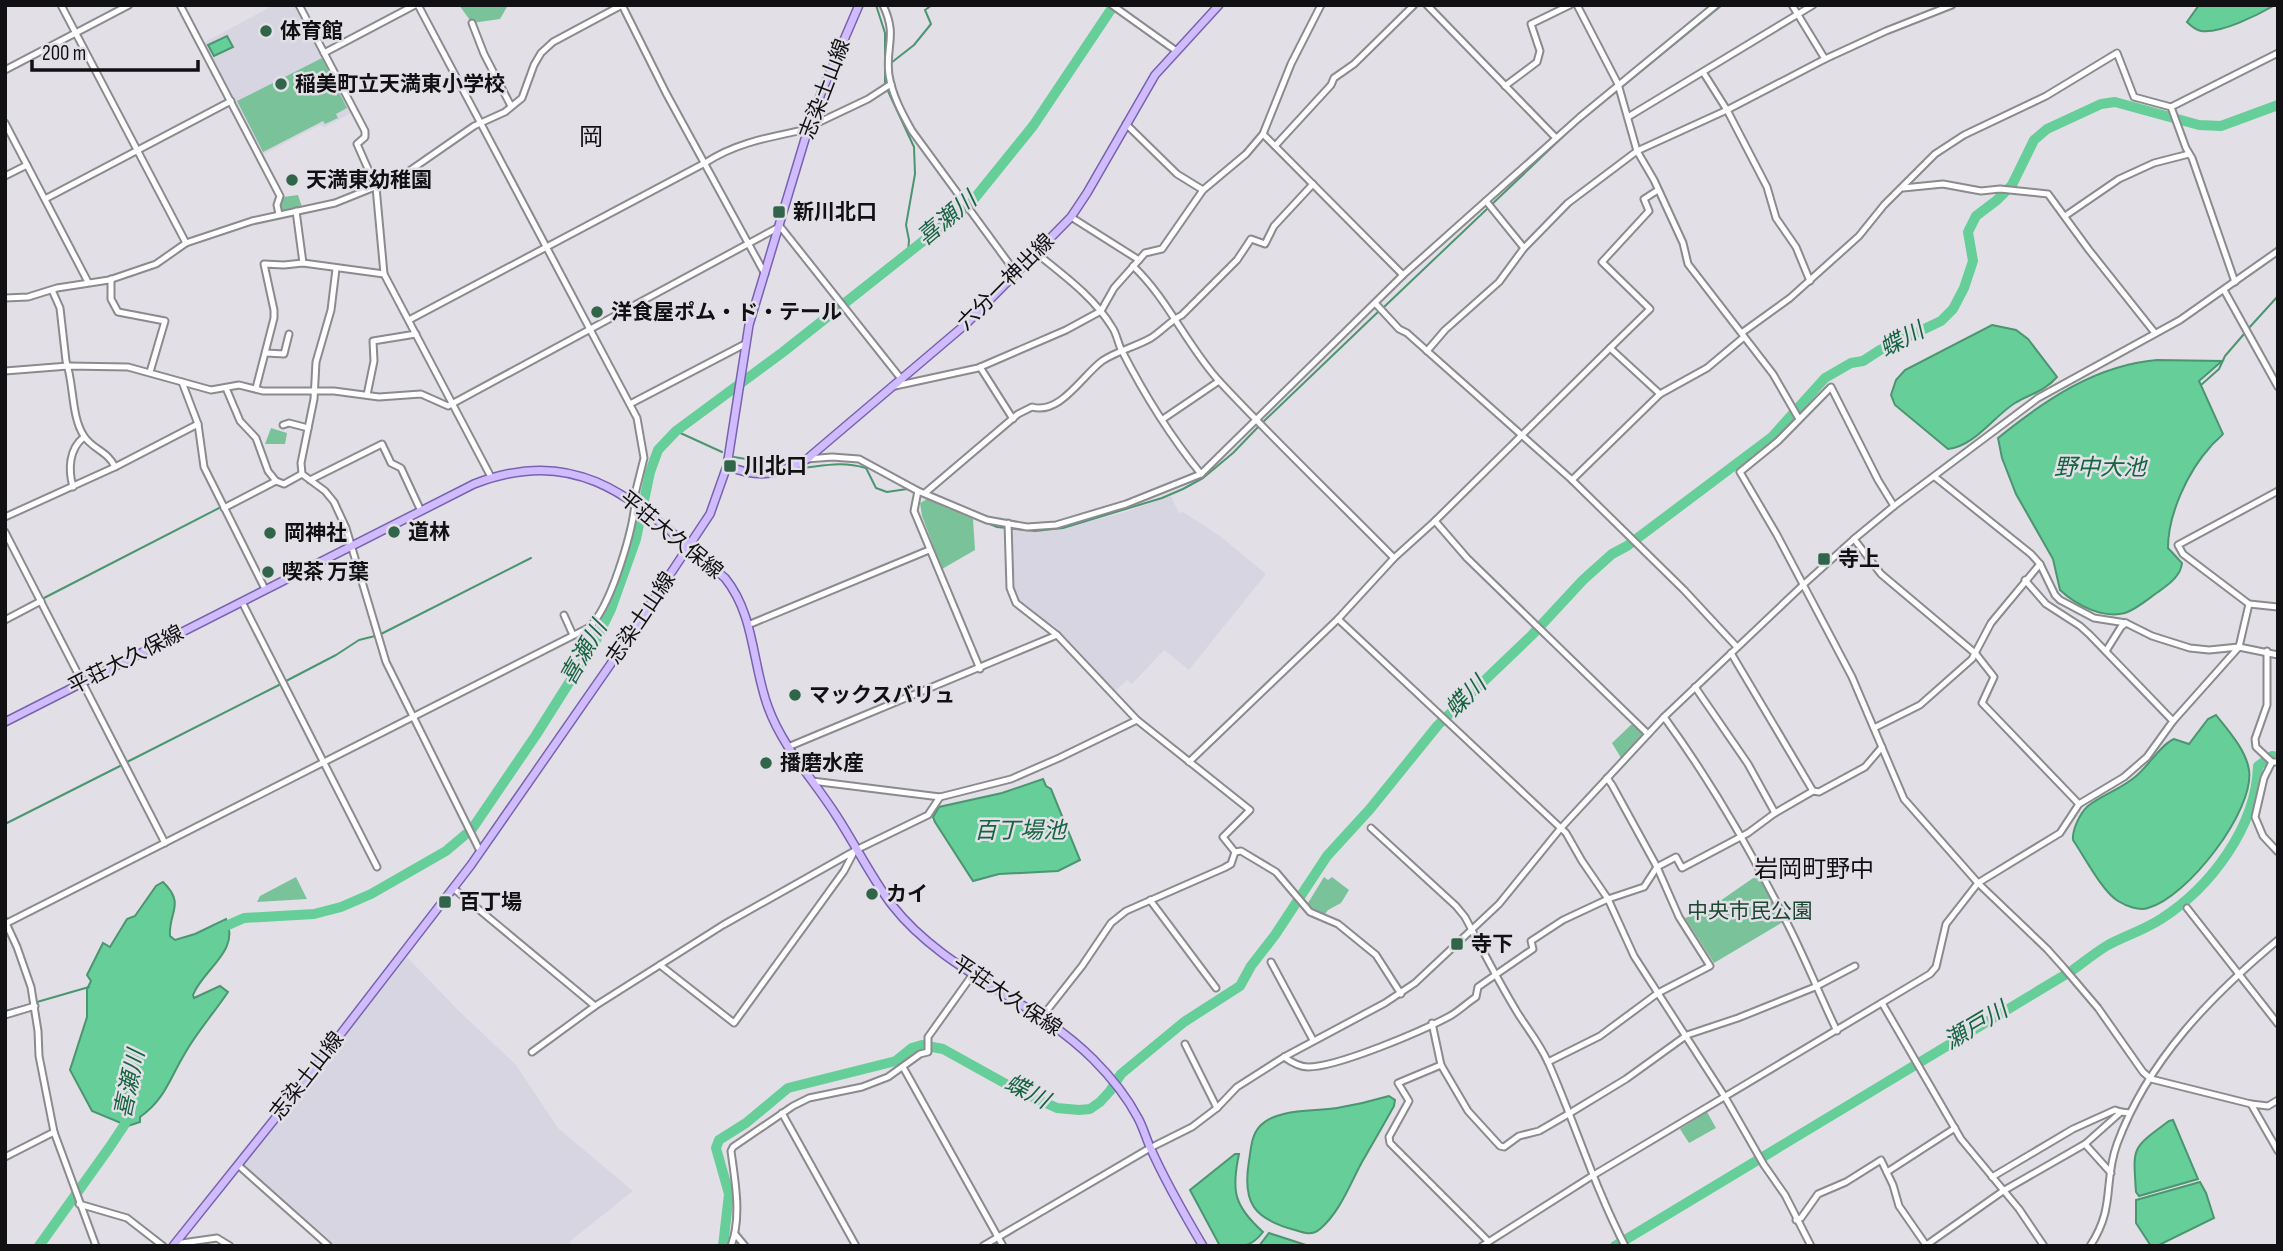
<svg xmlns="http://www.w3.org/2000/svg" width="2283" height="1251" viewBox="0 0 2283 1251" font-family="'Sofia Sans Condensed','Noto Sans JP',sans-serif">
	<style>
		.built { fill: #d8d5e2 }
		.green { fill: #79c29a }
		.water { fill: #66ce99; stroke: #4c9571; stroke-width: 2 }
		.lines { fill: none; stroke-linecap: round; stroke-linejoin: round }
		.stream { stroke: #4c9571; stroke-width: 2 }
		.river { stroke: #66ce99; stroke-width: 10 }
		.minor-casing { stroke: #8b8a8f; stroke-width: 9 }
		.major-casing { stroke: #7962ac; stroke-width: 10 }
		.minor { stroke: #fff; stroke-width: 5 }
		.major { stroke: #d0bbff; stroke-width: 7 }
		.poi-dot { fill: #30654a; stroke: #e2e0e6; stroke-width: 2.5 }
		.labels { text-anchor: middle; dominant-baseline: central; stroke-width: 5; stroke-linejoin: round; paint-order: stroke }
		.poi-label { font-size: 21px; font-weight: bold; fill: #111113; stroke: #e2e0e6; text-anchor: start }
		.street-label { font-size: 21px; fill: #111113; stroke: #e2e0e6 }
		.park-label { font-size: 21px; fill: #1b4631; stroke: #e2e0e6 }
		.water-label { font-size: 23px; font-style: italic; fill: #166442; stroke: #e2e0e6 }
		.quarter-label { font-size: 24px; fill: #111113; stroke: #e2e0e6 }
	</style>
	<rect width="100%" height="100%" fill="#e2e0e6"/>
	<g class="built">
		<path d="M274 5H296L353 112 325 127 320 125 262 155 203 43Z"/>
		<path d="M1171 496 1179 513 1183 512 1220 536 1266 574 1189 670 1164 650 1132 684 1127 680 1115 691 1057 628 1031 612 1013 595 1012 530 1035 532 1055 530 1122 513Z"/>
		<path d="M407 957 459 1011 516 1065 558 1128 633 1191 569 1242 573 1246H337L244 1165Z"/>
	</g>
	<g class="green">
		<path d="M459 5H508L500 19 472 23Z"/>
		<path d="M322 58 347 108 336 114 338 118 325 124 323 121 263 152 237 101Z"/>
		<path d="M298 195 302 207 282 213 279 207 283 197Z"/>
		<path d="M271 428 287 433 285 444H265Z"/>
		<path d="M927 499 973 519 975 550 942 569 922 516 920 503Z"/>
		<path d="M1633 723 1643 735 1621 758 1612 743Z"/>
		<path d="M1759 874 1775 900 1783 922 1714 963 1685 918 1704 912Z"/>
		<path d="M296 877 307 899 257 902 260 896Z"/>
		<path d="M1332 877 1349 890 1341 903 1328 910 1325 914 1309 907 1308 903 1324 877 1328 880Z"/>
		<path d="M1707 1112 1716 1128 1689 1143 1680 1129Z"/>
	</g>
	<g class="water">
		<path d="M2199 5H2275C2258 15 2220 34 2201 31 2195 30 2191 26 2187 22Z"/>
		<path d="M227 36 233 47 214 56 208 45Z"/>
		<path d="M1992 325 2016 330 2028 339 2057 377C2045 391 2030 394 2015 403 1994 416 1975 446 1948 449L1895 405 1891 395 1896 380 1905 370Z"/>
		<path d="M2157 360 2222 361 2199 381 2223 434C2219 439 2215 441 2211 446 2188 471 2168 514 2168 548L2182 563C2181 576 2168 585 2158 592 2148 599 2137 609 2125 613 2103 619 2076 605 2060 590L2053 559 2016 494 2002 458 1998 438C2045 400 2096 365 2157 360Z"/>
		<path d="M2216 715C2228 730 2246 750 2249 770 2255 810 2187 898 2148 908 2139 911 2126 906 2118 901 2102 891 2084 856 2073 840 2072 830 2080 813 2088 806 2102 795 2121 789 2135 777 2148 767 2160 745 2174 739L2189 744 2208 719Z"/>
		<path d="M1043 779 1046 786 1051 789 1080 860 1058 871 999 874 973 881 935 822 933 817 939 807 1002 793Z"/>
		<path d="M163 882C186 904 168 913 170 936L175 940 195 934 226 919C241 951 203 969 193 995L194 998 220 986 228 992C214 1013 196 1033 184 1055 169 1080 165 1099 140 1117V1122L128 1126 92 1111 70 1070 87 1017V989L91 981 87 975 103 943 110 947 127 919 135 916 156 886Z"/>
		<path d="M1389 1096 1395 1100 1394 1106C1384 1124 1373 1143 1362 1162 1350 1184 1340 1212 1320 1229 1312 1236 1304 1233 1295 1230 1254 1219 1242 1203 1249 1161 1251 1149 1251 1136 1260 1126 1277 1108 1314 1112 1337 1108 1355 1105 1372 1101 1389 1096Z"/>
		<path d="M2173 1120 2198 1179 2139 1196 2136 1192C2133 1146 2131 1149 2169 1121Z"/>
		<path d="M1235 1154H1239C1231 1191 1234 1206 1263 1232 1250 1249 1241 1246 1220 1246L1190 1190Z"/>
		<path d="M2200 1182 2206 1193 2214 1218 2157 1246H2151L2136 1223V1200Z"/>
		<path d="M1269 1233 1309 1246H1259Z"/>
	</g>
	<g class="lines">
		<g class="stream">
			<path d="M876 5 885 33V84"/>
			<path d="M891 63 914 45 931 24 925 10 932 5"/>
			<path d="M887 89 914 147 915 174 906 225 909 240 908 252"/>
			<path d="M1384 307 1573 127 1722 5"/>
			<path d="M2248 329 2278 296"/>
			<path d="M2201 385 2219 369 2225 356 2244 334"/>
			<path d="M1262 423 1379 311"/>
			<path d="M676 431 722 452"/>
			<path d="M734 457 787 466"/>
			<path d="M794 469C821 467 838 460 866 468L876 488 887 492 907 489 997 527 1035 531 1063 528 1162 498 1183 489 1203 478 1233 453 1258 427"/>
			<path d="M44 598 223 506"/>
			<path d="M286 681 336 655 359 640 379 635 531 558"/>
			<path d="M127 762 281 684"/>
			<path d="M5 824 122 765"/>
			<path d="M37 1002 89 987"/>
			<path d="M5 1011 32 1004"/>
		</g>
		<g class="river">
			<path d="M217 930 244 918 314 914 341 907 371 894 446 851 472 829 536 735 596 640 611 609 636 539 650 472 658 450 676 431 783 352 970 204 1033 126 1114 5"/>
			<path d="M39 1246 109 1148 125 1124 128 1112"/>
			<path d="M723 1246 729 1194 716 1148 719 1140 746 1123 788 1088 896 1061 912 1048 922 1045 943 1049 1015 1089 1057 1108 1079 1110 1090 1109 1100 1102 1110 1091 1121 1074 1184 1022 1240 986 1251 966 1275 935 1327 856 1370 809 1438 725 1532 635 1583 580 1612 554 1627 546 1772 437 1825 378 1851 363 1863 361 1880 350 1941 321 1953 309 1964 288 1973 261 1968 232 1976 216 1997 200 2012 185 2034 140 2047 129 2101 104 2115 102 2199 125 2221 126 2278 105"/>
			<path d="M1615 1246 2073 970C2084 962 2096 952 2108 945 2125 936 2144 930 2161 919 2211 887 2256 827 2258 766L2272 756 2278 757"/>
		</g>
		<defs>
			<g id="minor">
				<path d="M61 5 186 243"/>
				<path d="M180 5 280 196 277 205 279 214"/>
				<path d="M299 5 365 131V137L357 144 376 187 384 274 491 477"/>
				<path d="M418 5 637 418 644 458 633 502"/>
				<path d="M622 5 666 93 765 274"/>
				<path d="M883 5C898 36 885 47 889 75 892 95 903 115 912 131L1016 273"/>
				<path d="M1112 5 1175 50"/>
				<path d="M1427 5 1556 138"/>
				<path d="M1577 5 1618 84 1637 151 1654 180 1683 243 1688 264 1773 374 1799 419"/>
				<path d="M1792 5 1825 59"/>
				<path d="M472 23 484 54 511 106"/>
				<path d="M324 53 415 5"/>
				<path d="M5 70 129 5"/>
				<path d="M1703 72 1727 110 1767 187 1776 218 1796 247 1810 281"/>
				<path d="M1505 86 1537 62 1540 51 1531 24 1570 5"/>
				<path d="M2171 107 2186 148 2192 158 2235 282"/>
				<path d="M1628 117 1813 5"/>
				<path d="M5 123 88 282"/>
				<path d="M1126 124 1177 174 1203 190"/>
				<path d="M809 127 868 99 891 84"/>
				<path d="M1263 134 1403 275"/>
				<path d="M1275 146 1331 85 1334 78 1354 64 1414 5"/>
				<path d="M5 176 27 165"/>
				<path d="M1903 188 1943 184 1981 191 2000 189 2048 194 2089 250 2155 333"/>
				<path d="M45 199 231 101"/>
				<path d="M1486 201 1524 248"/>
				<path d="M296 211 303 263 384 274"/>
				<path d="M2065 216 2119 179 2154 163 2189 154"/>
				<path d="M1071 217 1139 260"/>
				<path d="M779 225 902 380"/>
				<path d="M1035 252C1063 275 1093 296 1112 327 1117 334 1118 344 1122 351 1144 394 1171 437 1201 474"/>
				<path d="M1133 266C1168 299 1187 346 1220 382 1276 442 1336 499 1394 558"/>
				<path d="M336 269 331 310 316 362 314 399 301 463 302 474 325 491 334 502 346 528 386 662 480 851"/>
				<path d="M111 279V299L118 312 165 321 150 372"/>
				<path d="M52 290 60 308 66 361C74 383 71 417 84 436 92 449 109 452 115 467"/>
				<path d="M2224 290 2278 387"/>
				<path d="M5 298 28 297 57 288 109 280 156 264 186 243 252 221 335 203 402 176 474 126 505 112 522 98 534 65 541 53 553 42 622 5"/>
				<path d="M1375 303 1399 329 1407 333 1572 480 1684 590 1737 647"/>
				<path d="M409 320 705 163C737 142 771 137 808 129"/>
				<path d="M1743 332 1790 298 1859 236 1884 205 1935 154 1964 135 2046 96 2117 53 2134 97 2171 107 2278 53"/>
				<path d="M1610 348 1650 309 1602 262 1649 211 1644 199 1658 190"/>
				<path d="M1427 351 1445 330 1499 282 1524 248 1568 203 1637 151 1727 110 1825 59 1886 31 1952 5"/>
				<path d="M266 353 284 354 289 334"/>
				<path d="M980 367 1013 419"/>
				<path d="M5 371 68 366 128 367 211 390 239 385 263 391H334L379 397 421 394 448 406 779 227"/>
				<path d="M182 382 198 424 204 467 265 589"/>
				<path d="M895 386 978 368 1066 330 1101 311 1114 288 1145 253 1162 249 1203 190 1246 154 1263 134 1291 64 1321 5"/>
				<path d="M226 388 240 421 256 438 268 471 276 481"/>
				<path d="M256 388 274 318V310L264 264 284 265 303 263"/>
				<path d="M367 395 374 361 373 341 416 334"/>
				<path d="M630 404 745 344"/>
				<path d="M1163 419 1219 381"/>
				<path d="M283 425 289 423 308 428"/>
				<path d="M807 459 832 457 859 459 918 491 987 520 1027 527 1056 525 1126 504 1201 474 1403 275 1580 117 1716 5"/>
				<path d="M1935 477 2031 554 2040 564 2055 595 2060 600 2094 618 2126 623 2152 636 2190 648 2209 650 2239 647 2278 655"/>
				<path d="M310 480 382 444 391 463 401 468 421 511"/>
				<path d="M1572 480 1660 394 1707 368 1744 337"/>
				<path d="M73 487C68 469 69 449 84 437"/>
				<path d="M918 491 914 511 980 669"/>
				<path d="M925 493 1018 414 1032 407C1060 415 1082 376 1102 361 1117 351 1135 347 1151 338 1162 331 1170 321 1182 315L1237 260 1251 239 1265 244 1274 226 1313 184"/>
				<path d="M1894 506 1878 480 1831 387 1778 441 1740 472 1777 535 1852 677 1904 799 1978 883 2047 949 2064 968 2098 1008 2143 1072 2151 1079 2251 1104 2268 1106 2278 1100"/>
				<path d="M224 508 276 481 284 484 302 474"/>
				<path d="M5 517 115 467 198 424"/>
				<path d="M1435 521 1467 558 1648 734"/>
				<path d="M1008 523 1010 588 1016 603 1057 635 1137 720 1250 810 1223 837 1235 852 1241 851 1276 872 1310 912 1338 924 1376 955 1401 994"/>
				<path d="M5 532 165 843"/>
				<path d="M1854 539 1881 574 1976 654 1994 677 1982 703 2079 804"/>
				<path d="M2025 580 2046 604 2080 626 2090 635 2173 721"/>
				<path d="M242 602 377 867"/>
				<path d="M2249 604 2183 554 2178 545 2278 491"/>
				<path d="M564 615 573 635"/>
				<path d="M1338 619 1566 833 1582 861 1608 899 1634 956 1725 1097 1764 1165 1785 1195 1811 1246"/>
				<path d="M5 620 41 601"/>
				<path d="M748 625 929 550"/>
				<path d="M2106 651 2121 627 2126 623"/>
				<path d="M2267 651V705L2255 739 2256 747 2272 762H2278"/>
				<path d="M1731 653 1813 791"/>
				<path d="M1695 687 1748 764 1775 813"/>
				<path d="M1664 717C1710 780 1750 849 1785 919 1804 955 1819 994 1837 1031"/>
				<path d="M1874 728 1920 705 1972 659 1991 623 2040 564"/>
				<path d="M788 747 1057 635"/>
				<path d="M1189 762 1338 619 1394 558 1435 521 1610 348 1660 394"/>
				<path d="M2272 762 2264 778 2255 817 2263 836 2278 852"/>
				<path d="M812 781 940 797 1011 779 1059 758 1137 720"/>
				<path d="M1371 828 1456 906 1465 917C1482 949 1498 981 1517 1012 1527 1028 1540 1044 1548 1062 1575 1123 1594 1186 1625 1246"/>
				<path d="M453 888 595 1006"/>
				<path d="M1150 900 1216 988"/>
				<path d="M2187 908 2278 1024"/>
				<path d="M5 921 17 947 31 987 38 1031 39 1056 54 1132 96 1246"/>
				<path d="M5 924 588 628C610 610 632 533 635 504"/>
				<path d="M1271 962 1313 1040"/>
				<path d="M660 965 734 1023 844 871 854 852"/>
				<path d="M1882 1003 1961 1139 2019 1209 2044 1246"/>
				<path d="M5 1015 35 1006"/>
				<path d="M1041 1018 1082 966 1111 923 1126 911 1224 868 1231 864 1235 852"/>
				<path d="M1432 1023 1441 1065 1468 1111 1500 1146 1504 1147 1519 1136 1539 1131 1570 1113 1626 1079 1687 1035 1738 1018 1815 987 1855 966"/>
				<path d="M1185 1044 1217 1108"/>
				<path d="M532 1052 595 1006 723 925 858 849 928 815 940 797"/>
				<path d="M1284 1057C1291 1062 1299 1067 1308 1067 1338 1067 1422 1031 1450 1016 1459 1011 1467 1003 1476 997L1478 987 1533 949 1531 941 1563 920 1608 899 1644 887 1657 867 1676 857 1682 868 1748 833 1775 813 1813 791 1819 792 1865 767 1882 747"/>
				<path d="M1548 1062 1600 1036 1658 993 1710 966 1679 917 1657 867 1612 785 1607 778"/>
				<path d="M1441 1065 1398 1083 1409 1101 1389 1137 1390 1143 1487 1240"/>
				<path d="M903 1067 1003 1246"/>
				<path d="M2251 1104 2278 1151"/>
				<path d="M782 1113 856 1246"/>
				<path d="M2085 1144 2111 1173"/>
				<path d="M5 1157 54 1132"/>
				<path d="M238 1165 329 1246"/>
				<path d="M1887 1172 1955 1128"/>
				<path d="M1992 1177 2073 1129 2115 1110 2121 1112"/>
				<path d="M79 1204 127 1218 163 1246"/>
				<path d="M1796 1220 1801 1218 1818 1194 1846 1182 1881 1160 1893 1185 1899 1206 1926 1245"/>
				<path d="M735 1234 745 1246"/>
				<path d="M175 1244 217 1238 230 1246"/>
				<path d="M731 1246C742 1217 735 1181 731 1151L733 1147 793 1106 809 1098 862 1087 888 1077 920 1054 928 1052V1037L973 974"/>
				<path d="M983 1246 1150 1148 1192 1127 1217 1108 1237 1087 1284 1057 1385 1003 1415 983 1499 904 1560 829 1664 717 1803 585 1854 539 1894 506 2038 398 2180 320 2278 251"/>
				<path d="M1482 1246 1592 1176 1930 974 1936 967 1946 924 1978 883 2060 833 2079 804 2124 777 2147 757 2173 721 2239 647 2249 604 2278 607"/>
				<path d="M1925 1246 2003 1191 2085 1144 2121 1112 2130 1113"/>
				<path d="M2090 1246C2116 1207 2103 1182 2117 1144 2148 1060 2211 996 2278 940"/>
			</g>
			<g id="major">
				<path d="M727 466C760 479 777 475 807 459L966 324 1071 217 1087 193 1155 75 1219 5"/>
				<path d="M5 722 474 484C588 440 644 511 725 578 755 615 752 664 768 707 783 748 813 779 836 815 855 844 871 877 892 905 945 973 1033 999 1093 1059 1110 1076 1127 1097 1138 1118 1143 1127 1146 1138 1150 1147 1165 1181 1184 1214 1203 1246"/>
				<path d="M173 1246 289 1101 471 865 610 665 710 514 727 466 749 325 808 129 822 91 859 5"/>
			</g>
		</defs>
		<use href="#minor" class="minor-casing"/>
		<use href="#major" class="major-casing"/>
		<use href="#minor" class="minor"/>
		<use href="#major" class="major"/>
	</g>
	<g class="poi-dot">
		<circle cx="266" cy="31" r="7"/>
		<circle cx="281" cy="84" r="7"/>
		<circle cx="292" cy="180" r="7"/>
		<rect x="772" y="205" width="14" height="14" rx="3.5"/>
		<circle cx="597" cy="312" r="7"/>
		<rect x="723" y="459" width="14" height="14" rx="3.5"/>
		<circle cx="394" cy="532" r="7"/>
		<circle cx="270" cy="533" r="7"/>
		<rect x="1817" y="552" width="14" height="14" rx="3.5"/>
		<circle cx="268" cy="572" r="7"/>
		<circle cx="795" cy="695" r="7"/>
		<circle cx="766" cy="763" r="7"/>
		<circle cx="872" cy="894" r="7"/>
		<rect x="438" y="895" width="14" height="14" rx="3.5"/>
		<rect x="1450" y="937" width="14" height="14" rx="3.5"/>
	</g>
	<g class="labels">
		<g class="poi-label">
			<text x="280" y="31">体育館</text>
			<text x="295" y="84">稲美町立天満東小学校</text>
			<text x="306" y="180">天満東幼稚園</text>
			<text x="793" y="212">新川北口</text>
			<text x="611" y="312">洋食屋ポム・ド・テール</text>
			<text x="744" y="466">川北口</text>
			<text x="408" y="532">道林</text>
			<text x="284" y="533">岡神社</text>
			<text x="1838" y="559">寺上</text>
			<text x="282" y="572">喫茶 万葉</text>
			<text x="809" y="695">マックスバリュ</text>
			<text x="780" y="763">播磨水産</text>
			<text x="886" y="894">カイ</text>
			<text x="459" y="902">百丁場</text>
			<text x="1471" y="944">寺下</text>
		</g>
		<g class="street-label">
			<text transform="translate(825 89) rotate(-69)">志染土山線</text>
			<text transform="translate(1006 282) rotate(-45)">六分一神出線</text>
			<text transform="translate(671 535) rotate(39)">平荘大久保線</text>
			<text transform="translate(641 618) rotate(-56)">志染土山線</text>
			<text transform="translate(126 660) rotate(-27)">平荘大久保線</text>
			<text transform="translate(1007 996) rotate(34)">平荘大久保線</text>
			<text transform="translate(307 1076) rotate(-52)">志染土山線</text>
		</g>
		<g class="park-label">
			<text x="1750" y="911">中央市民公園</text>
		</g>
		<g class="water-label">
			<text transform="translate(947 219) rotate(-40)">喜瀬川</text>
			<text transform="translate(1902 340) rotate(-28)">蝶川</text>
			<text x="2100" y="468">野中大池</text>
			<text transform="translate(584 653) rotate(-60)">喜瀬川</text>
			<text transform="translate(1466 697) rotate(-45)">蝶川</text>
			<text x="1020" y="831">百丁場池</text>
			<text transform="translate(1976 1026) rotate(-31)">瀬戸川</text>
			<text transform="translate(130 1084) rotate(-78)">喜瀬川</text>
			<text transform="translate(1027 1092) rotate(27)">蝶川</text>
		</g>
		<g class="quarter-label">
			<text x="591" y="137">岡</text>
			<text x="1814" y="869">岩岡町野中</text>
		</g>
	</g>
	<rect width="2283" height="1251" fill="none" stroke="#111113" stroke-width="14"/>
	<path d="M32 60v10h166v-10" fill="none" stroke="#111113" stroke-width="3.5"/>
	<text x="42" y="60" font-size="21" fill="#111113" stroke="#e2e0e6" stroke-width="5" paint-order="stroke">200 m</text>
</svg>
